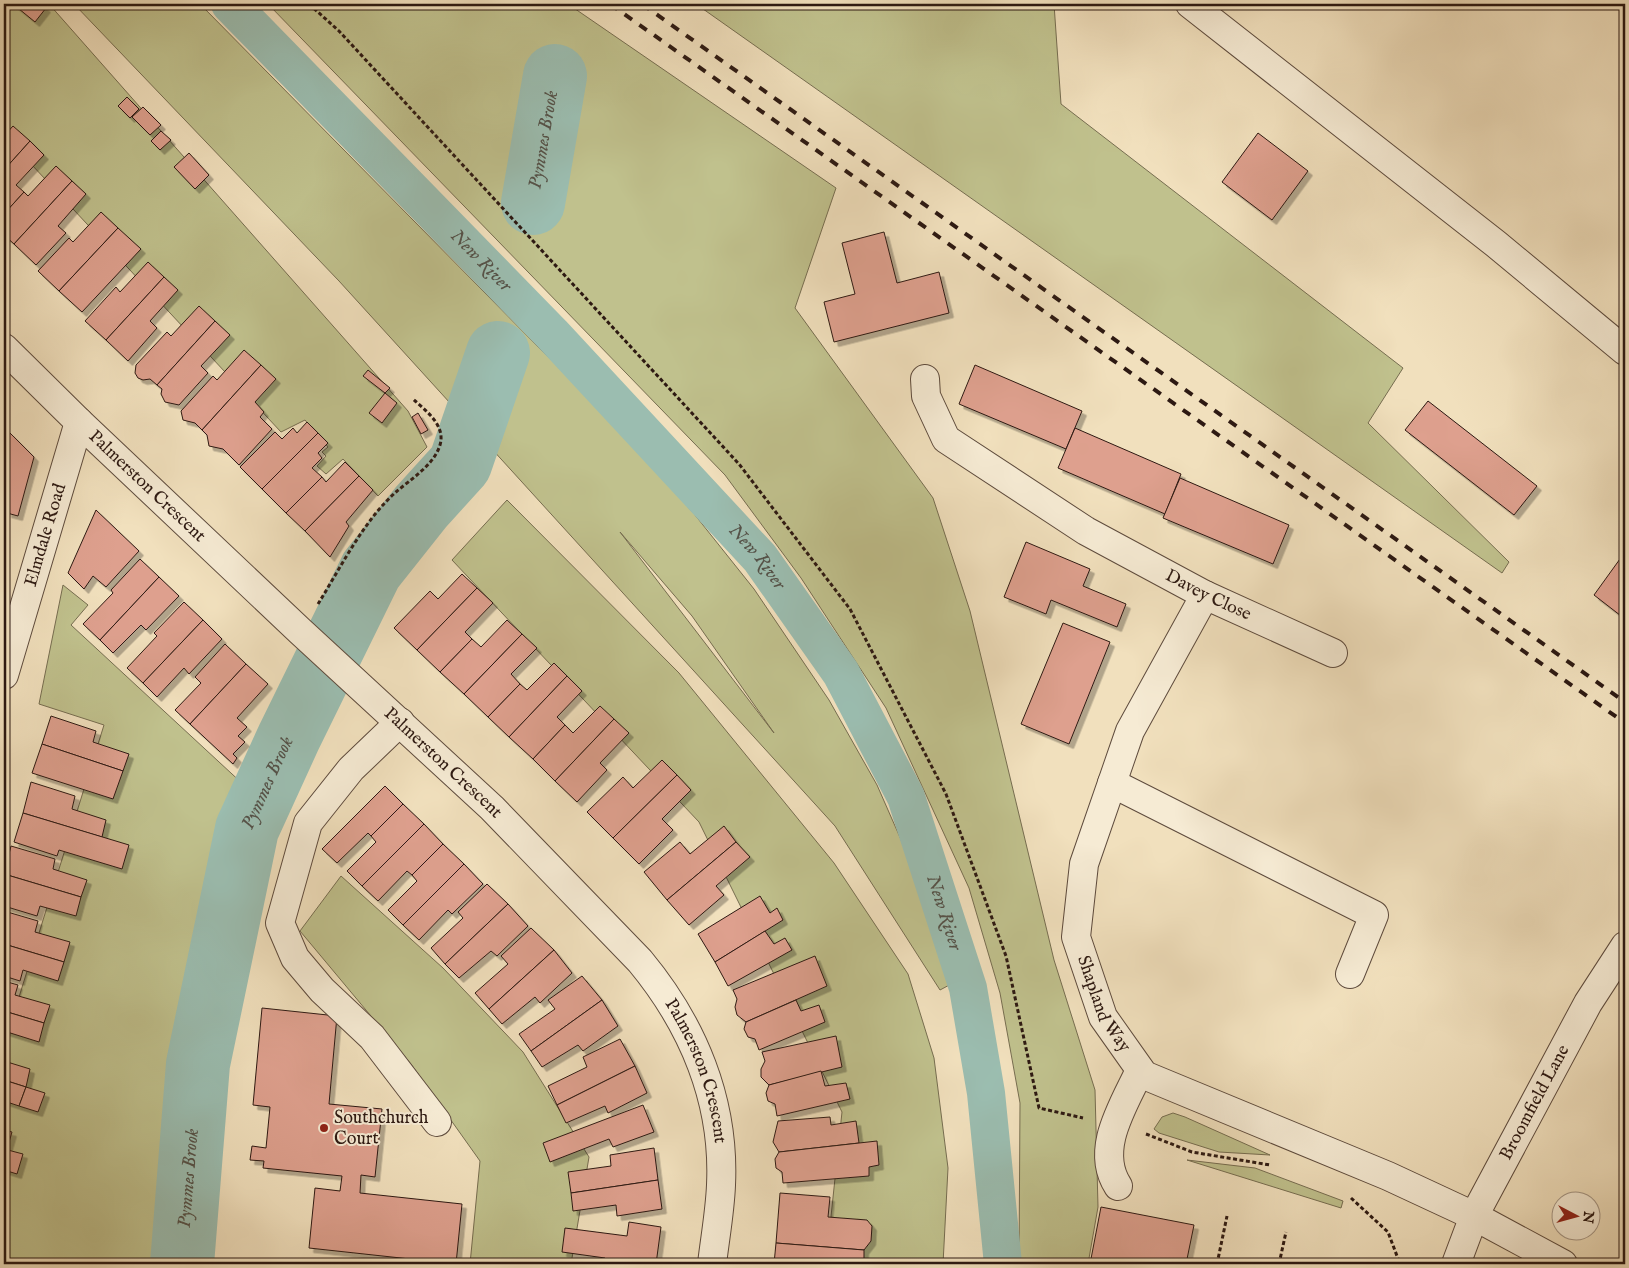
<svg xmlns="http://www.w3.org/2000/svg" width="1629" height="1268" viewBox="0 0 1629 1268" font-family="'IM FELL English',serif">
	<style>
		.green { fill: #c0c18d; stroke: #766d50; fill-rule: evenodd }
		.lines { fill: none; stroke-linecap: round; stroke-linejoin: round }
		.canal { stroke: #9bbdb0; stroke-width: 38 }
		.river { stroke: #9bbdb0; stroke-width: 64 }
		.building { fill: #dea08e; stroke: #2d1912; filter: url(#shadow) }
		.minor-casing { stroke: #5e4b3d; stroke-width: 30 }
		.path { stroke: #2d1912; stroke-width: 3; stroke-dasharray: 4 2.5; stroke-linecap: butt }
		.minor { stroke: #f6ebd4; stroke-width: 28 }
		.rail { stroke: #2d1912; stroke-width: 4; stroke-dasharray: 9 9; stroke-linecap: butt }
		.poi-dot { fill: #8f2418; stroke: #f6ebd4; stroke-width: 2 }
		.labels { text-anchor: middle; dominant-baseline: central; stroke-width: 4; stroke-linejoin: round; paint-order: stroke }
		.street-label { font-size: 18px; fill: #2d1912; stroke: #f6ebd4 }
		.poi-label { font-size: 18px; fill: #2d1912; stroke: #f6ebd4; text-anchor: start }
		.water-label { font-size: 19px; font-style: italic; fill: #545249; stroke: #f6ebd4 }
	</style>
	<defs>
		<filter id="shadow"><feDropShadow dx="4.5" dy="4.5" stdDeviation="0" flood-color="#0004"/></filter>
	</defs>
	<rect width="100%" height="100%" fill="#f1e0bd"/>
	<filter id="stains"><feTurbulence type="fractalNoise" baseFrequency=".004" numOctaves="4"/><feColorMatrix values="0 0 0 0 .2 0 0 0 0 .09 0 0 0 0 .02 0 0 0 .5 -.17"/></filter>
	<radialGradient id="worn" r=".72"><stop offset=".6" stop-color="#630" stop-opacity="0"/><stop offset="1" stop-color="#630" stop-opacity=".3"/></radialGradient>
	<g class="green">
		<path d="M4 4H49L408 411 427 447 378 496 343 459 326 474 317 466 326 456 322 452 328 447 305 420 281 432 4 135Z"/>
		<path d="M74 4H200L627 437 695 515 754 589 829 700 877 785 935 917 953 983 940 990 835 826 339 281ZM620 532 692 616 774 733Z"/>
		<path d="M268 4H568L836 188 795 308 933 498 970 611 1054 960 1095 1090 1098 1207 1088 1264H1019L1020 1103 1000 993 969 888 886 708 801 578 725 475Z"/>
		<path d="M696 4H1054L1061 104 1403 368 1368 423 1509 562 1502 573Z"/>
		<path d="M507 500 679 673 834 863 908 974 934 1058 948 1168 943 1264H826L842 1112 699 822 452 560Z"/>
		<path d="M63 585 88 605 71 625 245 786 231 820 184 1059 168 1264H4V1045L104 725 39 704Z"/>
		<path d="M341 876 443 968 523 1052 589 1157 571 1264H470L480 1161 411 1064 300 931Z"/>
		<path d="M1173 1113 1185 1117 1270 1155 1219 1152 1159 1133 1154 1129 1162 1117Z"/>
		<path d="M1187 1160 1255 1168 1343 1201 1341 1208Z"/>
	</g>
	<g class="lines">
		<path class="canal" id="s1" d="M230 4 552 334 760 558 841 673 906 797 968 988 986 1093 1003 1264"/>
		<g class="river">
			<path id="s2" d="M533 203 555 76"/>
			<path id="s3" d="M182 1264 198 1064 247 829 289 737 371 570 421 507 460 464 498 353"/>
		</g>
	</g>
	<g class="building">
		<path d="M13 4H41L46 8 35 22Z"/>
		<path d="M127 97 139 109 130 118 118 106Z"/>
		<path d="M143 107 161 125 150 135 132 117Z"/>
		<path d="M13 126 30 141 4 170V136Z"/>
		<path d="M161 131 171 140 160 150 151 141Z"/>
		<path d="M1258 133 1308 171 1272 220 1222 182Z"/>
		<path d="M30 141 44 155 16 185 24 192 4 214V170Z"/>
		<path d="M189 153 209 175 195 189 174 167Z"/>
		<path d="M56 166 72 181 14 244 4 235V214L24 192 28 196Z"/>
		<path d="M72 181 86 194 58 226 66 233 36 265 14 244Z"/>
		<path d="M101 212 118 228 59 291 38 271 69 238 73 242Z"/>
		<path d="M118 228 141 249 82 312 59 291Z"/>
		<path d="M884 232 897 283 939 272 949 313 834 342 824 302 855 294 842 243Z"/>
		<path d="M148 262 164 277 106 340 85 321 116 287 120 292Z"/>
		<path d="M164 277 178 290 150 321 157 328 128 361 106 340Z"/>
		<path d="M199 306 215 321 157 385 150 379 143 380 138 378 135 373 136 365 167 332 171 336Z"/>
		<path d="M215 321 230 335 201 366 208 373 179 405 165 402 161 394 162 389 157 385Z"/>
		<path d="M244 350 261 365 202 430 195 423 183 420 181 411 213 376 217 380Z"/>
		<path d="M261 365 276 379 255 402 264 412 260 417 272 429 239 465 223 449 209 446 207 435 202 430Z"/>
		<path d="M975 365 1082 411 1066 449 959 404Z"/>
		<path d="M368 370 390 388 385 393 363 376Z"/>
		<path d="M385 393 397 403 382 423 369 413Z"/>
		<path d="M1428 401 1537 486 1514 515 1405 430Z"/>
		<path d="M418 413 428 430 421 434 412 417Z"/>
		<path d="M307 422 318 433 262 489 240 467 275 432 282 439 293 428 297 433Z"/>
		<path d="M1075 428 1181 474 1165 514 1058 468Z"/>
		<path d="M9 432 34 457 18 516 7 513 9 490 4 495V438Z"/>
		<path d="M318 433 328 443 318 453 322 458 312 468 322 477 286 513 262 489Z"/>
		<path d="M345 462 359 476 305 531 286 513 322 477 326 482Z"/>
		<path d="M359 476 373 490 346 522 349 526 330 557 305 531Z"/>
		<path d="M1180 478 1289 525 1273 564 1163 518Z"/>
		<path d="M96 510 139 551 106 587 93 576 84 589 68 573Z"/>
		<path d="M1026 542 1090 569 1083 586 1126 604 1117 627 1051 600 1046 614 1004 597Z"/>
		<path d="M1625 552V619L1594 595Z"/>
		<path d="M140 559 159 577 100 640 83 624 113 593 111 590Z"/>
		<path d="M462 574 477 588 417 650 394 628 430 591 438 599Z"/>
		<path d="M159 577 179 596 146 630 141 625 113 653 100 640Z"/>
		<path d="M477 588 493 603 465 632 472 639 440 672 417 650Z"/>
		<path d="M184 602 203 620 143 683 127 668 157 636 154 633Z"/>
		<path d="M203 620 222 639 189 674 184 668 157 697 143 683Z"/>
		<path d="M507 620 522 634 464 694 440 672 472 639 481 647Z"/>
		<path d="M1063 623 1110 642 1069 744 1021 724Z"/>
		<path d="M522 634 537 648 511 674 520 684 488 717 464 694Z"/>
		<path d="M225 644 246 664 190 724 175 710 201 683 195 677Z"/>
		<path d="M554 663 567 676 509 737 488 717 520 684 527 690Z"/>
		<path d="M246 664 268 684 237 718 247 727 238 736 245 742 233 754 237 758 233 764 190 724Z"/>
		<path d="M567 676 582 691 557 717 565 725 533 759 509 737Z"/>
		<path d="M600 706 614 719 555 781 533 759 565 725 573 733Z"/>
		<path d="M51 716 96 731 93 742 129 754 123 771 42 744Z"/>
		<path d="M614 719 629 733 600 763 607 770 577 802 555 781Z"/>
		<path d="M42 744 123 771 113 799 32 773Z"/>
		<path d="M662 760 677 775 613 838 587 812 623 777 633 788Z"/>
		<path d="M677 775 691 790 662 819 673 830 639 864 613 838Z"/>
		<path d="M31 782 75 796 72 809 106 820 102 837 23 813Z"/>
		<path d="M385 786 403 804 371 836 368 833 337 863 322 849Z"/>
		<path d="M403 804 424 824 362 886 347 871 376 842 371 836Z"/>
		<path d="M23 813 129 845 122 869 59 850 57 856 14 842Z"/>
		<path d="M424 824 443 844 412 875 407 871 378 901 362 886Z"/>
		<path d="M724 826 736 842 667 900 644 872 680 842 690 854Z"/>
		<path d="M736 842 750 857 716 886 724 895 689 925 667 900Z"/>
		<path d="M443 844 464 864 403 925 388 910 417 881 412 875Z"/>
		<path d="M11 846 55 859 53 869 87 880 81 897 4 874Z"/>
		<path d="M464 864 483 884 452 914 448 910 419 940 403 925Z"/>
		<path d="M4 874 81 897 76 916 40 906 37 916 4 906Z"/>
		<path d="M487 884 508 904 445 964 431 948 463 918 458 912Z"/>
		<path d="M760 896 770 913 777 908 783 920 715 962 698 934Z"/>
		<path d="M508 904 528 926 497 956 491 951 459 978 445 964Z"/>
		<path d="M4 911 38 921 35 932 70 942 64 962 4 944Z"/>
		<path d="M531 928 554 950 489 1009 475 993 508 964 501 956Z"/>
		<path d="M765 931 774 944 785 938 792 950 728 986 715 962Z"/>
		<path d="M4 944 64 962 58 981 23 970 20 981 4 976Z"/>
		<path d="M554 950 572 973 540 1003 535 997 502 1024 489 1009Z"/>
		<path d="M815 956 827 986 746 1022 737 1015 735 1007 737 999 733 990Z"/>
		<path d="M582 976 602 1000 531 1051 519 1034 555 1009 548 1000Z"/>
		<path d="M4 981 18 985 15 995 50 1005 44 1023 4 1011Z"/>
		<path d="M602 1000 618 1026 583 1051 578 1045 542 1067 531 1051Z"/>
		<path d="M796 1000 801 1011 819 1005 825 1022 759 1050 755 1039 748 1037 744 1029 746 1022Z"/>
		<path d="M262 1008 337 1016 329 1104 382 1109 375 1177 361 1175 360 1193 462 1204 456 1264 309 1248 315 1188 340 1191 342 1176 263 1168 264 1161 250 1160 252 1146 266 1148 270 1107 253 1105Z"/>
		<path d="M4 1011 44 1023 39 1042 4 1031Z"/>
		<path d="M836 1036 842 1067 769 1085 761 1077V1069L765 1061 762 1052Z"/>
		<path d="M620 1039 635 1066 557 1105 548 1086 587 1067 583 1057Z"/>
		<path d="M4 1061 30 1069 26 1087 4 1080Z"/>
		<path d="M635 1066 647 1093 608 1113 605 1106 566 1123 557 1105Z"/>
		<path d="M821 1071 825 1086 846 1083 850 1099 777 1116 775 1104 768 1101 766 1093 769 1085Z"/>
		<path d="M4 1080 26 1087 19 1106 4 1101Z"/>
		<path d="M26 1087 45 1093 38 1112 19 1106Z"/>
		<path d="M643 1105 654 1132 613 1147 609 1139 550 1162 543 1143Z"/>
		<path d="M830 1117 831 1125 856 1121 859 1143 779 1152 773 1142 778 1121Z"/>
		<path d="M4 1130 12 1132 7 1149H4Z"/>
		<path d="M877 1141 879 1165 869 1167V1176L783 1183 782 1172 776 1168 775 1159 779 1152Z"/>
		<path d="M654 1148 658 1180 571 1193 568 1172 611 1166 610 1155Z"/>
		<path d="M4 1149 23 1154 17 1174 4 1170Z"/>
		<path d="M658 1180 662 1209 617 1216 616 1205 573 1211 571 1193Z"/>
		<path d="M780 1193 830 1197 828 1217 867 1220 872 1226 871 1241 864 1250 776 1243Z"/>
		<path d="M1101 1207 1194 1225 1186 1264H1090Z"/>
		<path d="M629 1222 661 1227 656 1264H604L605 1258 562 1252 565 1228 627 1236Z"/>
		<path d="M776 1243 864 1250V1264H774Z"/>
	</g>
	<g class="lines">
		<defs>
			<g id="minor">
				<path d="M1190 4 1496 244 1625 351"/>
				<path id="s4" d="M4 348 79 422 300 631 492 808 640 961C693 1025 725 1101 721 1185 720 1211 715 1238 712 1264"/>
				<path id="s5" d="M925 379 926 396 946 439 1086 531 1205 595 1333 653"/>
				<path id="s6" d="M1205 595 1130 731 1084 864 1076 937 1103 1017 1144 1075 1388 1176 1474 1216 1563 1264"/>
				<path id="s7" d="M4 675 79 422"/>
				<path d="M400 722 351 769 308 823 280 923 295 958 322 990 372 1037 437 1122"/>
				<path d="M1112 783 1374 915 1350 974"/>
				<path d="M1118 1186C1094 1149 1124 1105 1140 1070"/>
				<path id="s8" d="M1456 1264 1474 1216 1588 1003 1625 946"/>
			</g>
		</defs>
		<use href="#minor" class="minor-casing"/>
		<g class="path">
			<path d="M309 4 339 31 739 464 850 609 946 794 1006 956 1039 1108 1083 1118"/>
			<path d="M318 604C341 567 364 520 396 492 411 479 434 465 440 445 446 425 425 410 413 399"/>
			<path d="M1146 1134 1192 1152 1270 1165"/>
			<path d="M1351 1198 1388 1232 1400 1264"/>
			<path d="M1217 1264 1227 1216"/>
			<path d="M1279 1264 1286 1232"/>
		</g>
		<use href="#minor" class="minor"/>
		<g class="rail">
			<path d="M610 4 1625 723"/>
			<path d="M642 4 1625 702"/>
		</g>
	</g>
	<circle class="poi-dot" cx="324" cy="1128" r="5"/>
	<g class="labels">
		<g class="street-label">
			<text stroke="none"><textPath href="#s4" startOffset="199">Palmerston Crescent</textPath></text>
			<text stroke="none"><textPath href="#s7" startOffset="146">Elmdale Road</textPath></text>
			<text stroke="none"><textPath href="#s5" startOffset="370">Davey Close</textPath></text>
			<text stroke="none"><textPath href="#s4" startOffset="604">Palmerston Crescent</textPath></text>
			<text stroke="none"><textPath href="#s6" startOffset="442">Shapland Way</textPath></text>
			<text stroke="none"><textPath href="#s4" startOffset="1009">Palmerston Crescent</textPath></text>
			<text stroke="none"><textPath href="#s8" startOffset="180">Broomfield Lane</textPath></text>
		</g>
		<g class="poi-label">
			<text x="334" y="1118">Southchurch<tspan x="334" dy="21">Court</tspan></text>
		</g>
		<g class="water-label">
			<text stroke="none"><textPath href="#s2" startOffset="64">Pymmes Brook</textPath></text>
			<text stroke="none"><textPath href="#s1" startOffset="359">New River</textPath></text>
			<text stroke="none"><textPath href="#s1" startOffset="764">New River</textPath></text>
			<text stroke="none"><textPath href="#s3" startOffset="491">Pymmes Brook</textPath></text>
			<text stroke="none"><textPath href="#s1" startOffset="1169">New River</textPath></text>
			<text stroke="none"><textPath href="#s3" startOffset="86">Pymmes Brook</textPath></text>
		</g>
	</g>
	<rect width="1629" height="1268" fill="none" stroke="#f1e0bd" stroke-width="20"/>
	<rect x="5" y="5" width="1619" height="1258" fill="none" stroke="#2d1912" stroke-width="2.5"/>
	<rect x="10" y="10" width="1609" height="1248" fill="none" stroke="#2d1912"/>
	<g transform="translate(1576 1216) rotate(96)"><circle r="24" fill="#f6ebd4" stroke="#a69786"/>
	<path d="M0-4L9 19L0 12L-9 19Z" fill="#8f2418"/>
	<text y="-8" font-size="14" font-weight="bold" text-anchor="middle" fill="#2d1912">N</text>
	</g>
	<rect width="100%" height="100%" filter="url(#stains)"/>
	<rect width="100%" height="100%" fill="url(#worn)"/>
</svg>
